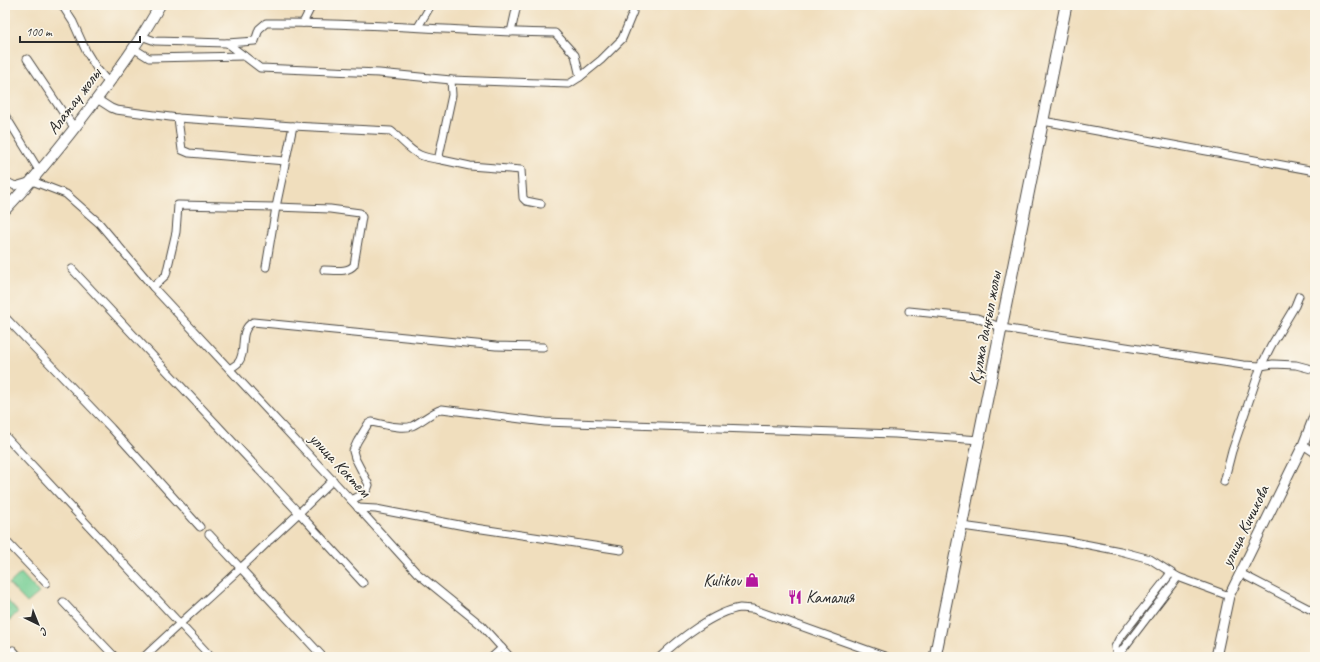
<svg xmlns="http://www.w3.org/2000/svg" width="1320" height="662" viewBox="0 0 1320 662" font-family="Caveat,sans-serif">
	<style>
		.grass { fill: url(#grass-dots); stroke: #507c60 }
		.garden { fill: #76ce94; stroke: #507c60 }
		.lines { fill: none; stroke-linecap: round; stroke-linejoin: round }
		.minor-casing { stroke: #494641; stroke-width: 9 }
		.tertiary-casing { stroke: #494641; stroke-width: 11 }
		.secondary-casing { stroke: #494641; stroke-width: 12 }
		.primary-casing { stroke: #494641; stroke-width: 13 }
		.minor { stroke: #fff; stroke-width: 7 }
		.tertiary { stroke: #fff; stroke-width: 9 }
		.secondary { stroke: #fff; stroke-width: 10 }
		.primary { stroke: #fff; stroke-width: 11 }
		.labels { text-anchor: middle; dominant-baseline: central; stroke-width: 3.5; stroke-linejoin: round; paint-order: stroke }
		.street-label { font-size: 17px; fill: #2b2b2b; stroke: #fbf7ec }
		.poi-label { font-size: 17px; fill: #2b2b2b; stroke: #fbf7ec; text-anchor: end }
	</style>
	<defs>
		<pattern id="grass-dots" width="8" height="8" patternUnits="userSpaceOnUse"><rect width="8" height="8" fill="#76ce94"/><path d="M2 2h.1M6 6h.1" fill="none" stroke="#66b180" stroke-width="1.8" stroke-linecap="round"/></pattern>
	</defs>
	<rect width="100%" height="100%" fill="#fbf7ec"/>
	<filter id="ink" filterUnits="userSpaceOnUse"><feTurbulence type="fractalNoise" baseFrequency=".025" numOctaves="2"/><feDisplacementMap in="SourceGraphic" scale="8" xChannelSelector="R" yChannelSelector="G"/><feConvolveMatrix kernelMatrix="1 2 1 2 8 2 1 2 1" color-interpolation-filters="sRGB"/></filter>
	<filter id="wash" filterUnits="userSpaceOnUse"><feTurbulence type="fractalNoise" baseFrequency=".012" numOctaves="4" result="noise"/><feDisplacementMap in="SourceGraphic" scale="16" xChannelSelector="R" yChannelSelector="G"/><feGaussianBlur stdDeviation="0.9" result="paint"/><feColorMatrix in="noise" values="0 0 0 0 0 0 0 0 0 0 0 0 0 0 0 0 0 1.4 0 .05"/><feComposite in="paint" operator="in"/></filter>
	<g filter="url(#wash)">
		<rect width="100%" height="100%" fill="#f0debd"/>
		<path class="grass" d="M5 598 18 612 5 625Z"/>
		<path class="garden" d="M21 573 39 593 27 603 9 584Z"/>
	</g>
	<g filter="url(#ink)">
		<g class="lines">
			<defs>
				<g id="minor">
					<path d="M62 5 73 22 86 51 97 69 109 83"/>
					<path d="M303 23 312 5"/>
					<path d="M418 27 431 5"/>
					<path d="M511 32 517 5"/>
					<path d="M141 36 155 41 227 43 260 68 379 73 451 80 452 95 439 156 442 160 470 166 521 170 523 198 526 201 541 204"/>
					<path d="M227 43 255 41 259 29 266 23C363 22 458 32 555 33L575 55 580 77 569 84 451 80"/>
					<path d="M133 48 149 58 244 56"/>
					<path d="M27 59 62 111 75 128"/>
					<path d="M580 77 601 60 622 39 633 12V5"/>
					<path d="M97 99 111 108 116 110 178 118 293 126 276 207 266 267"/>
					<path d="M5 115 40 172"/>
					<path d="M178 118 182 150 189 153 285 161"/>
					<path d="M1043 121 1315 171"/>
					<path d="M293 126 391 131C400 138 409 150 420 155 427 158 435 159 442 160"/>
					<path d="M5 181 15 186 32 181 66 194 99 223 153 287 166 275 176 232 178 205 276 207 330 209 360 213 362 217 354 265C348 273 334 270 324 270"/>
					<path d="M72 269 299 513 270 540"/>
					<path d="M153 287 351 500 417 573 481 625 510 657"/>
					<path d="M909 311 977 318 1002 328 1243 365 1261 366 1273 364 1296 365 1315 370"/>
					<path d="M5 317 111 428 200 527"/>
					<path d="M230 369C232 367 236 365 238 363 248 351 237 331 253 322L496 346 543 347"/>
					<path d="M5 436 211 657"/>
					<path d="M1303 445 1315 453"/>
					<path d="M333 480 299 513 363 583"/>
					<path d="M1224 482 1232 451 1261 366 1271 346 1295 306 1299 296"/>
					<path d="M351 500C359 496 366 495 369 485L355 458 353 451 357 442 368 424 372 422C382 424 403 430 412 426 423 421 430 413 442 409L545 422 895 434 980 440"/>
					<path d="M358 508 376 509 475 528 621 550"/>
					<path d="M962 526 1064 540 1120 551 1150 559 1178 577 1229 596"/>
					<path d="M209 534 323 657"/>
					<path d="M5 540 46 583"/>
					<path d="M1240 573 1315 612"/>
					<path d="M63 602 115 657"/>
					<path d="M13 650 19 657"/>
					<path d="M144 657C185 618 227 582 267 543"/>
					<path d="M492 657 502 648"/>
					<path d="M660 657C679 639 714 612 740 608 744 608 749 609 753 609L887 657"/>
					<path d="M1117 657 1115 647 1119 639 1171 573"/>
					<path d="M1117 657 1178 577"/>
				</g>
				<path id="tertiary" d="M1216 657 1229 596 1303 445 1315 414"/>
				<path id="secondary" d="M5 210C37 176 65 141 93 104 117 72 141 40 160 5"/>
				<path id="primary" d="M935 657 1066 5"/>
			</defs>
			<use href="#minor" class="minor-casing"/>
			<use href="#tertiary" class="tertiary-casing"/>
			<use href="#secondary" class="secondary-casing"/>
			<use href="#primary" class="primary-casing"/>
			<use href="#minor" class="minor"/>
			<use href="#tertiary" class="tertiary"/>
			<use href="#secondary" class="secondary"/>
			<use href="#primary" class="primary"/>
		</g>
	</g>
	<defs>
		<symbol id="shop-bare" viewBox="-9 -9 18 18"><path d="M-5-2.5h2.3a2.7 3.5 0 0 1 5.4 0H5L5.5 6h-11ZM-1.5-2.5h3a1.5 2.3 0 0 0-3 0Z" fill="#b5179e" stroke="#fbf7ec" stroke-width="2.5" paint-order="stroke"/></symbol>
		<symbol id="restaurant-bare" viewBox="-9 -9 18 18"><path d="M-5-6h1v4h1v-4h1v4h1v-4h1v5L-1.5 .5V6h-2V.5L-5-1ZM5-6V6H3V1.5H1.5Q1.5-4 5-6Z" fill="#b5179e" stroke="#fbf7ec" stroke-width="2.5" paint-order="stroke"/></symbol>
	</defs>
	<g fill-rule="evenodd">
		<use href="#shop-bare" x="742" y="570" width="20" height="20"/>
		<use href="#restaurant-bare" x="785" y="587" width="20" height="20"/>
	</g>
	<g class="labels">
		<g class="street-label">
			<text transform="translate(74 101) rotate(-53)">Алатау жолы</text>
			<text transform="translate(985 328) rotate(-79)">Құлжа даңғыл жолы</text>
			<text transform="translate(340 465) rotate(47)">улица Коктем</text>
			<text transform="translate(1245 526) rotate(-64)">улица Кичикова</text>
		</g>
		<g class="poi-label">
			<text x="741" y="580">Kulikov</text>
			<text x="806" y="597" text-anchor="start">Камалия</text>
		</g>
	</g>
	<rect width="1320" height="662" fill="none" stroke="#fbf7ec" stroke-width="20"/>
	<g transform="translate(38 624) rotate(137)" stroke="#fbf7ec" stroke-width="3" paint-order="stroke">
	<path d="M0-3L7 15L0 10L-7 15Z" fill="#2b2b2b"/>
	<text y="-6" font-size="11" font-weight="bold" text-anchor="middle" fill="#2b2b2b">С</text>
	</g>
	<path d="M20 36v6h120v-6" fill="none" stroke="#2b2b2b" stroke-width="2"/>
	<text x="26" y="36" font-size="12" fill="#2b2b2b" stroke="#fbf7ec" stroke-width="3" paint-order="stroke">100 m</text>
</svg>
